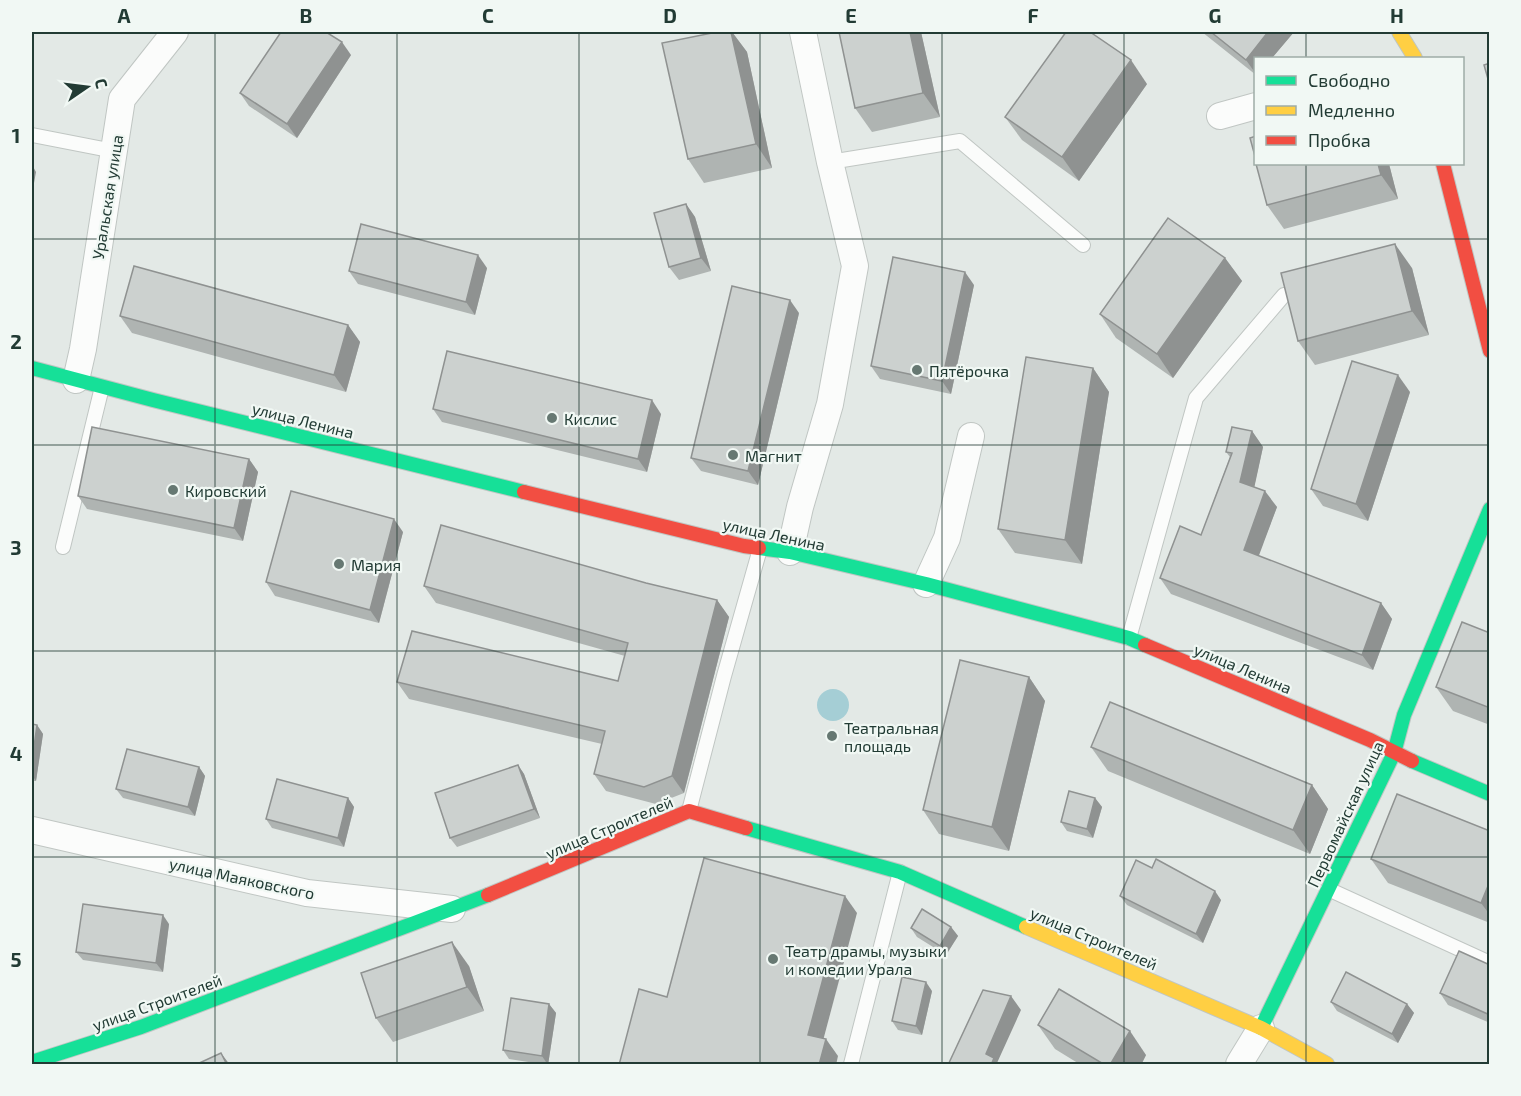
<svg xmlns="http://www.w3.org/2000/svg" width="1521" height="1096" viewBox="0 0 1521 1096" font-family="'Exo 2',sans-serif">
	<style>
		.water { fill: #a5ced5 }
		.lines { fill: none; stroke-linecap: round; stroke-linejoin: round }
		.lane-casing { stroke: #c0c6c3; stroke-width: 16 }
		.street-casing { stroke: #c0c6c3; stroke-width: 28 }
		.fast-casing { stroke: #bfc6c3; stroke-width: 16 }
		.slow-casing { stroke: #bfc6c3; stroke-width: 16 }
		.jam-casing { stroke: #bfc6c3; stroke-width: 16 }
		.lane { stroke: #fbfcfb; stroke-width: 14 }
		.street { stroke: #fbfcfb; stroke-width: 26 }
		.fast { stroke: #16e098; stroke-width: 14 }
		.slow { stroke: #ffcf43; stroke-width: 14 }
		.jam { stroke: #f24e42; stroke-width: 14 }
		.wall { fill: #afb4b2 }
		.shaded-wall { fill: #8f9291 }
		.building { fill: #ccd1cf; stroke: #8f9291; stroke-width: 1.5 }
		.grid { fill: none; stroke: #223b34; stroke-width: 1.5; stroke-opacity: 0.55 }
		.poi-dot { fill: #667872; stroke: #f1f8f4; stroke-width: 2 }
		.labels { text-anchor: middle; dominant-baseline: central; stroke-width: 4.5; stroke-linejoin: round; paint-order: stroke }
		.street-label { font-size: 16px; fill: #223b34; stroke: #f1f8f4 }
		.poi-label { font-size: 16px; fill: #223b34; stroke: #f1f8f4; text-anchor: start }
		.neatline { fill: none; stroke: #223b34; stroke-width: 2 }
		.grid-label { font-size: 20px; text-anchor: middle; font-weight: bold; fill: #223b34 }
	</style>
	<rect width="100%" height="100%" fill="#e3e9e6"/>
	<circle class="water" cx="833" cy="705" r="16"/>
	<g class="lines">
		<defs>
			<g id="lane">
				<path d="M32 135 114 151"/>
				<path d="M830 162 960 141 1083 245"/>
				<path d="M63 547 102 387"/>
				<path d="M1129 638 1196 398 1284 295"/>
				<path d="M689 811 724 676 760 549"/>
				<path d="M1328 889 1490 963"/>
				<path d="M851 1064 900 872"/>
			</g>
			<g id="street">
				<path d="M1220 116 1256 106"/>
				<path d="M76 380 83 349 122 99 175 32"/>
				<path d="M790 552 800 507 830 404 855 266 830 162 803 32"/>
				<path d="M926 584 947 538 971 436"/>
				<path d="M32 830 307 893 452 909"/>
				<path d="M1239 1064 1261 1028"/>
			</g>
			<g id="fast">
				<path d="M32 368 153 400 524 492"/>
				<path d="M759 548 790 552 926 584 1129 638 1145 645"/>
				<path d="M1412 761 1490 794"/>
				<path d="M746 828 900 872 1026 927"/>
				<path d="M1261 1028 1394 753 1404 715 1490 509"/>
				<path d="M32 1062 141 1027 488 895"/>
			</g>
			<g id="slow">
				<path d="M1399 32 1415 58"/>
				<path d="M1026 927 1261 1028 1327 1064"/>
			</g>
			<g id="jam">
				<path d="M1443 164 1490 351"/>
				<path d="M524 492 744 546 759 548"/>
				<path d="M1145 645 1370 740 1412 761"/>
				<path d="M488 895 689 811 746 828"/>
			</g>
		</defs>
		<use href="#lane" class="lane-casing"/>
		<use href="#street" class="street-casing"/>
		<use href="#fast" class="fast-casing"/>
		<use href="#slow" class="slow-casing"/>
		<use href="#jam" class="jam-casing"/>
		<use href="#lane" class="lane"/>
		<use href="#street" class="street"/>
		<use href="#fast" class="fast"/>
		<use href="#slow" class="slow"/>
		<use href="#jam" class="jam"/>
	</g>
	<g class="wall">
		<path d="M717 32H732L747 52 772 168 704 183 688 159Z"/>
		<path d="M839 32H921L940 117 872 132 855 108Z"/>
		<path d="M1202 32H1294L1272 58H1256V75Z"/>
		<path d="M351 55 297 138 249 106 240 93Z"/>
		<path d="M1147 84 1079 181 1022 140 1005 117Z"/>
		<path d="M1256 164H1389L1398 199 1284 229 1267 205Z"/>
		<path d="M686 204 695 217 711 271 679 280 669 267Z"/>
		<path d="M1225 258 1242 281 1173 378 1116 338 1100 314Z"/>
		<path d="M487 268 475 315 358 284 349 271Z"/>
		<path d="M1412 268 1429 335 1315 365 1298 341Z"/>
		<path d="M974 285 951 394 880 379 871 366Z"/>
		<path d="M799 313 758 485 701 471 691 458Z"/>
		<path d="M120 316 348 325 360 342 346 392 132 333Z"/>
		<path d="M1093 368 1109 392 1082 564 1015 553 998 529Z"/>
		<path d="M1410 392 1368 521 1323 506 1311 489Z"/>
		<path d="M433 409 661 414 647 472 442 422Z"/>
		<path d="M1252 431 1263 447 1254 487 1277 507 1258 556 1381 603 1392 619 1373 670 1171 594 1160 578 1201 535 1230 457 1226 452Z"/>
		<path d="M249 459 258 472 243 541 87 509 78 496Z"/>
		<path d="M403 532 379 623 275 596 266 582Z"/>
		<path d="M646 583 717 600 729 617 684 793 656 804 606 791 594 774 602 744 409 699 397 682 618 681 625 656 436 603 424 586Z"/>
		<path d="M1490 633V725L1453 711 1436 687Z"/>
		<path d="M1029 677 1045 701 1009 851 939 834 923 810Z"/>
		<path d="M32 724 37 725 43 734 36 781H32Z"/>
		<path d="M1091 747 1312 785 1328 809 1310 854 1108 771Z"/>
		<path d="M518 765 524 774 540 818 457 847 450 838Z"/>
		<path d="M199 767 205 776 195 816 123 798 116 789Z"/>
		<path d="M348 798 354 807 344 847 272 828 266 819Z"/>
		<path d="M1095 798 1102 807 1093 838 1067 831 1061 822Z"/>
		<path d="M1490 831V923L1388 883 1371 859Z"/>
		<path d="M1152 868 1221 900 1203 943 1127 905 1120 896Z"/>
		<path d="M169 924 163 972 83 960 76 952Z"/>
		<path d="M951 927 958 936 946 955 917 937 911 928Z"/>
		<path d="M1490 965V1023L1448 1005 1440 993Z"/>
		<path d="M469 966 484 1011 393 1042 376 1018Z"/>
		<path d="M932 991 922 1035 898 1030 892 1021Z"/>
		<path d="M1331 1002 1407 1004 1414 1013 1398 1043 1337 1011Z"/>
		<path d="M549 1004 556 1013 548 1065 509 1059 503 1050Z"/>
		<path d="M1038 1025 1146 1055 1141 1065H1081L1055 1049Z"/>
	</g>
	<g class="shaded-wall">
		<path d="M731 32H732L747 52 772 168 756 144Z"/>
		<path d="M910 32H921L940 117 923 93Z"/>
		<path d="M1268 32H1294L1272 58H1256V74L1246 60Z"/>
		<path d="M342 42 351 55 297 138 287 124Z"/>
		<path d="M1131 60 1147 84 1079 181 1062 157Z"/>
		<path d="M1378 164H1389L1398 199 1381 175Z"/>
		<path d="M32 165 36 172 32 194Z"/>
		<path d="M686 204 695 217 711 271 701 258Z"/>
		<path d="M1395 244 1412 268 1429 335 1412 311Z"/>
		<path d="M478 255 487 268 475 315 466 302Z"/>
		<path d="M1225 258 1242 281 1173 378 1157 354Z"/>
		<path d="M965 272 974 285 951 394 942 381Z"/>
		<path d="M790 300 799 313 758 485 748 471Z"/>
		<path d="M348 325 360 342 346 392 334 375Z"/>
		<path d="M1093 368 1109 392 1082 564 1065 540Z"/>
		<path d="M1398 375 1410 392 1368 521 1356 504Z"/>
		<path d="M652 400 661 414 647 472 638 459Z"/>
		<path d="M1252 431 1263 447 1252 498 1240 482Z"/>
		<path d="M249 459 258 472 243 541 234 528Z"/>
		<path d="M1265 491 1277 507 1255 566 1244 550Z"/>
		<path d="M394 519 403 532 379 623 370 610Z"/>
		<path d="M717 600 729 617 684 793 672 776Z"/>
		<path d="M1381 603 1392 619 1373 670 1362 655Z"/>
		<path d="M1029 677 1045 701 1009 851 992 827Z"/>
		<path d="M37 725 43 734 36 781 32 775V761Z"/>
		<path d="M518 765 524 774 540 818 534 809Z"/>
		<path d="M199 767 205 776 195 816 188 807Z"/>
		<path d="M1312 785 1328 809 1310 854 1293 830Z"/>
		<path d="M348 798 354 807 344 847 338 838Z"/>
		<path d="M1095 798 1102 807 1093 838 1087 829Z"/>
		<path d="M1490 881V915L1481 903Z"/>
		<path d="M1215 891 1221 900 1203 943 1196 934Z"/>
		<path d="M845 896 857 913 820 1052 808 1035Z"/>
		<path d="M163 915 169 924 163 972 156 963Z"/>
		<path d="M951 927 958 936 946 955 940 946Z"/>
		<path d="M452 942 469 966 484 1011 467 987Z"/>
		<path d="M926 982 932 991 922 1035 916 1026Z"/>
		<path d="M1011 996 1021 1010 997 1063 998 1065H991L986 1054Z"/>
		<path d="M549 1004 556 1013 548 1065 542 1056Z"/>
		<path d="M1407 1004 1414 1013 1398 1043 1392 1034Z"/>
		<path d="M1130 1031 1146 1055 1141 1065H1110Z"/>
		<path d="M826 1039 838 1056 836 1065H819Z"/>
		<path d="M221 1053 230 1065H227Z"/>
	</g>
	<g class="building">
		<path d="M281 32H326L342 42 287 124 240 93Z"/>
		<path d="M717 32H731L756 144 688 159 662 43Z"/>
		<path d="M839 32H910L923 93 855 108Z"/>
		<path d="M1066 32H1090L1131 60 1062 157 1005 117Z"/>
		<path d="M1211 32H1268L1246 60Z"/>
		<path d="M1490 63V86L1484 65Z"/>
		<path d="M1256 136V160L1250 138Z"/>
		<path d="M1256 164H1378L1381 175 1267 205Z"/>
		<path d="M686 204 701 258 669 267 654 213Z"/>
		<path d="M1168 218 1225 258 1157 354 1100 314Z"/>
		<path d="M361 224 478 255 466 302 349 271Z"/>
		<path d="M1395 244 1412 311 1298 341 1281 273Z"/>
		<path d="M893 257 965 272 942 381 871 366Z"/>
		<path d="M134 266 348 325 334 375 120 316Z"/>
		<path d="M732 286 790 300 748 471 691 458Z"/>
		<path d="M447 351 652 400 638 459 433 409Z"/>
		<path d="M1026 357 1093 368 1065 540 998 529Z"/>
		<path d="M1352 361 1398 375 1356 504 1311 489Z"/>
		<path d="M92 427 249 459 234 528 78 496Z"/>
		<path d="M1232 427 1252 431 1240 482 1265 491 1244 550 1381 603 1362 655 1160 578 1180 526 1201 535 1232 453 1226 452Z"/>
		<path d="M291 491 394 519 370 610 266 582Z"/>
		<path d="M441 525 646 583 717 600 672 776 644 787 594 774 605 731 397 682 412 631 618 681 628 643 424 586Z"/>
		<path d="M1462 622 1490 633V708L1436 687Z"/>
		<path d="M960 660 1029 677 992 827 923 810Z"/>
		<path d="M1110 702 1312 785 1293 830 1091 747Z"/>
		<path d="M32 724 37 725 32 761Z"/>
		<path d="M127 749 199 767 188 807 116 789Z"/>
		<path d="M518 765 534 809 450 838 435 793Z"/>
		<path d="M277 779 348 798 338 838 266 819Z"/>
		<path d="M1069 791 1095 798 1087 829 1061 822Z"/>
		<path d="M1397 794 1490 831V881L1481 903 1371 859Z"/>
		<path d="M704 858 845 896 808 1035 826 1039 819 1065H619L639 989 667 997Z"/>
		<path d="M1156 859 1215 891 1196 934 1120 896 1136 860 1152 868Z"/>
		<path d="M83 904 163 915 156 963 76 952Z"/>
		<path d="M922 909 951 927 940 946 911 928Z"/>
		<path d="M452 942 467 987 376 1018 361 973Z"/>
		<path d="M1459 951 1490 965V1015L1440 993Z"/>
		<path d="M1346 972 1407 1004 1392 1034 1331 1002Z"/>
		<path d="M902 977 926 982 916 1026 892 1021Z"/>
		<path d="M1059 989 1130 1031 1110 1065H1105L1038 1025Z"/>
		<path d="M983 990 1011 996 986 1054 994 1058 991 1065H948Z"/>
		<path d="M511 998 549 1004 542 1056 503 1050Z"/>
		<path d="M221 1053 227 1065H195Z"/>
	</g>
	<path class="grid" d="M215 32V1064M397 32V1064M579 32V1064M760 32V1064M942 32V1064M1124 32V1064M1306 32V58M1306 164V1064M32 239H1490M32 445H1490M32 651H1490M32 857H1490"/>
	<g class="poi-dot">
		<circle cx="917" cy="370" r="6"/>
		<circle cx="552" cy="418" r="6"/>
		<circle cx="733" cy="455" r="6"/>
		<circle cx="173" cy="490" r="6"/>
		<circle cx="339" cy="564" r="6"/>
		<circle cx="832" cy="736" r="6"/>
		<circle cx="773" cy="959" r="6"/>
	</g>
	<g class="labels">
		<g class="street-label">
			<text transform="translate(107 197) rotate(-81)">Уральская улица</text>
			<text transform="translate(303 420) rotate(14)">улица Ленина</text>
			<text transform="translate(774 534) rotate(12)">улица Ленина</text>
			<text transform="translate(1243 668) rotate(23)">улица Ленина</text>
			<text transform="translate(1345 814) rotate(-65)">Первомайская улица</text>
			<text transform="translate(609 827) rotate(-23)">улица Строителей</text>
			<text transform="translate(242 878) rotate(12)">улица Маяковского</text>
			<text transform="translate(1094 938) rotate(23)">улица Строителей</text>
			<text transform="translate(157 1002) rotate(-20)">улица Строителей</text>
		</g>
		<g class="poi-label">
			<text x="929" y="370">Пятёрочка</text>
			<text x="564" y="418">Кислис</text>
			<text x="745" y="455">Магнит</text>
			<text x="185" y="490">Кировский</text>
			<text x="351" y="564">Мария</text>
			<text x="844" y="727">Театральная<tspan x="844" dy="18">площадь</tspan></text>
			<text x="785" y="950">Театр драмы, музыки<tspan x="785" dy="18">и комедии Урала</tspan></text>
		</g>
	</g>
	<rect width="1521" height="1096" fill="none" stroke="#f1f8f4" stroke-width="66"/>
	<rect x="1254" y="57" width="210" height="108" fill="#f1f8f4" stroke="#9eaca7" stroke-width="1.5"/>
	<rect x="1266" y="76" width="30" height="9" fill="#16e098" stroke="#9eaca7" stroke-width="1.5"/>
	<text x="1308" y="87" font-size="18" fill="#223b34">Свободно</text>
	<rect x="1266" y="106" width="30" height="9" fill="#ffcf43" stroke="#9eaca7" stroke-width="1.5"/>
	<text x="1308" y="117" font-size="18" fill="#223b34">Медленно</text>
	<rect x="1266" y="136" width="30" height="9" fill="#f24e42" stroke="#9eaca7" stroke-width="1.5"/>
	<text x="1308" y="147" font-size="18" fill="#223b34">Пробка</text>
	<g transform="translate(87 87) rotate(76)" stroke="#f1f8f4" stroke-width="4.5" paint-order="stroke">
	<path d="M0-4.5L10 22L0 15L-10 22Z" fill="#223b34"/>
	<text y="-9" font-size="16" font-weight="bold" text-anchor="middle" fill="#223b34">С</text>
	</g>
	<rect x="33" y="33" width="1455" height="1030" class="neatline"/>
	<g class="grid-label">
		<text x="124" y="23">A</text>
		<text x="306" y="23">B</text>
		<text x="488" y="23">C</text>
		<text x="670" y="23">D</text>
		<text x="851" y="23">E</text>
		<text x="1033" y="23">F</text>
		<text x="1215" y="23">G</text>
		<text x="1397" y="23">H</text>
		<text x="16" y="143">1</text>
		<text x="16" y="349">2</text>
		<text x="16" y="555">3</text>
		<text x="16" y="761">4</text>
		<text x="16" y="967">5</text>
	</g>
</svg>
